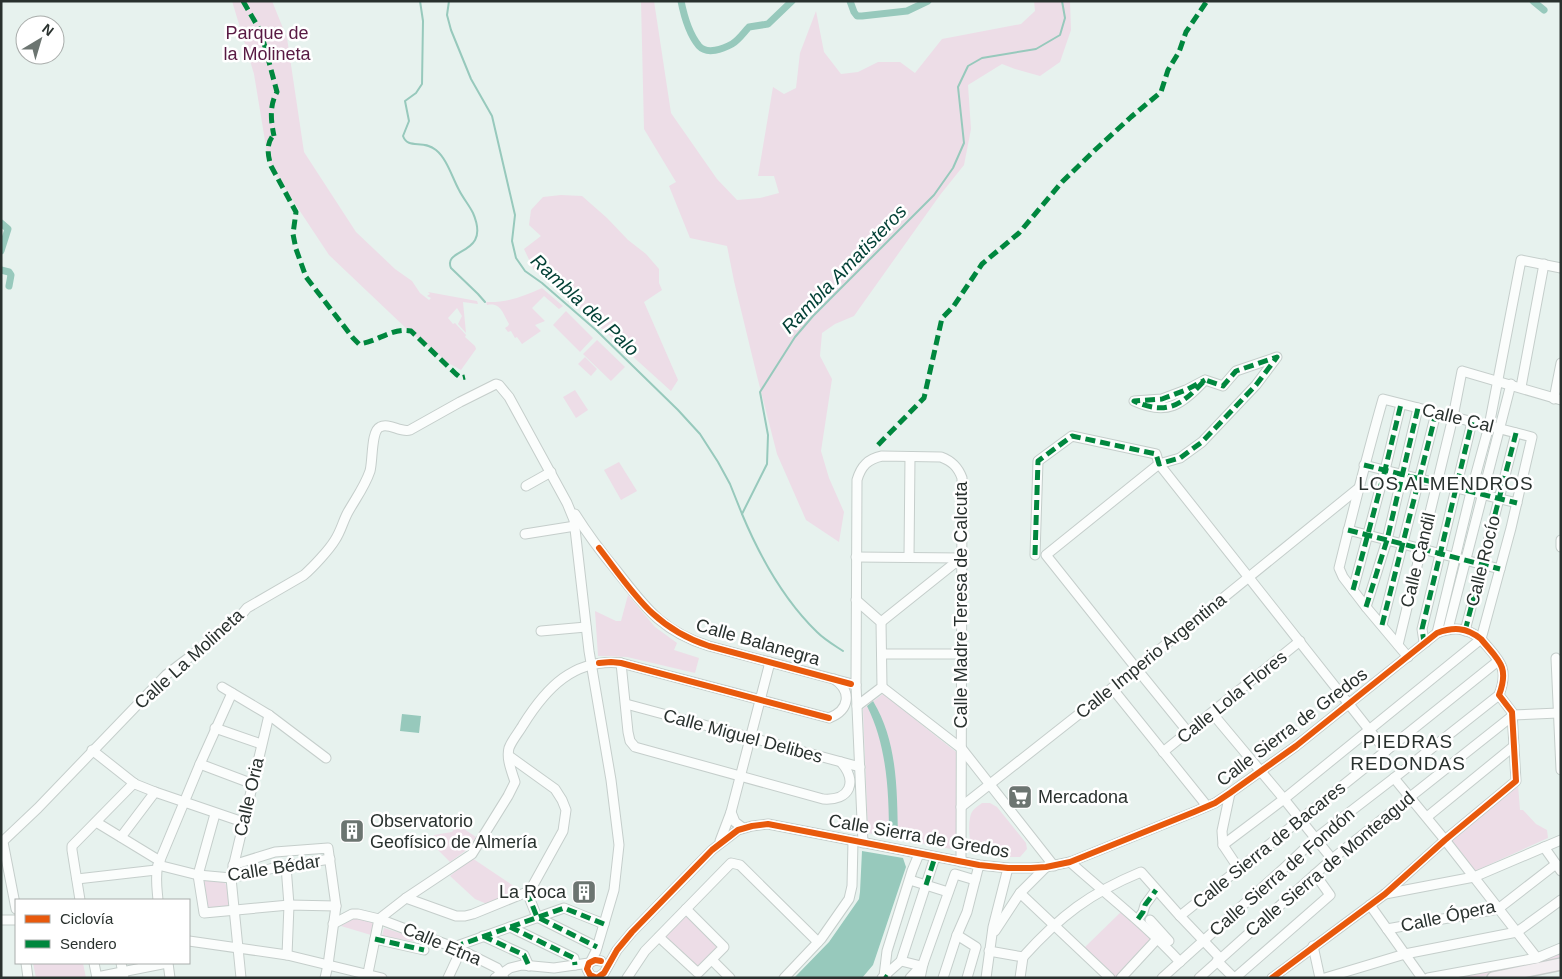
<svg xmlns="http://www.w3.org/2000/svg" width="1562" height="979" viewBox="0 0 1562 979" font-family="Arial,sans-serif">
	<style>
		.green { fill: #eddde7 }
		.water { fill: #97c9bc }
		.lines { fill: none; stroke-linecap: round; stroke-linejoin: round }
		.stream { stroke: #97c9bc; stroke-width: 2 }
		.canal { stroke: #97c9bc; stroke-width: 7 }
		.minor-casing { stroke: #c5cecb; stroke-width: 11 }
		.major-casing { stroke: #c7cdcb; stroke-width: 14 }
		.minor { stroke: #fbfdfc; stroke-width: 9 }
		.major { stroke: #f3eef1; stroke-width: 11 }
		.quiet { stroke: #00873e; stroke-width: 5; stroke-dasharray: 10 5; stroke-linecap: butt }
		.cycleway-casing { stroke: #fff; stroke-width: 9 }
		.cycleway { stroke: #e8590c; stroke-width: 6 }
		.labels { text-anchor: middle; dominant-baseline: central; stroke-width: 5; stroke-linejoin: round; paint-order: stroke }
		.park-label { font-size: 18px; fill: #581a43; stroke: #fff }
		.street-label { font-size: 18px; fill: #29312e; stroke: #fff }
		.poi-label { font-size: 18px; fill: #29312e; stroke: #fff; text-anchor: start }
		.water-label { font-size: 19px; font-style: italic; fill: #003f34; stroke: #fff }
		.neighbourhood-label { font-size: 19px; letter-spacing: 1px; fill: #29312e; stroke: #fff }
	</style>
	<rect width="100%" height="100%" fill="#e7f2ee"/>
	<g class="green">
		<path d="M232 1H272L287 38 304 152 356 232 395 269 412 281 420 293 429 300 431 298 427 296 430 294 428 292 477 301 478 304 463 302 466 333 458 324 462 316 457 308 448 318 453 324 455 323 466 335 465 337 475 346 476 349 461 370 450 364 409 331 329 255 280 181 271 166 268 159 254 74Z"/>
		<path d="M641 1H654L671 113 717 179 737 200 760 198 779 193 774 176H758L773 87 784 94 796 88 800 53 816 11 824 52 841 74 858 72 878 62H900L915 73 942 39 1021 24 1035 11 1034 1H1070L1071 30 1060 62 1040 76 1015 69 1002 64 968 85 971 129 964 165 940 195 854 316 835 324 822 333 820 356 832 379 821 451 829 478 844 512 839 542 806 520 777 454 757 376 734 281 727 246 690 238 669 186 676 182 644 129Z"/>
		<path d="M561 195 582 196 607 218 628 240 646 254 659 269V283L662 290 644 302 678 380 671 391 557 288 534 270 524 249 541 236 529 225 531 210 543 197Z"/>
		<path d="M542 288 563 306 559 309 544 296 532 308 545 321 535 325 541 331 522 344 517 337 515 338 511 331 508 332 505 328 508 326 509 324C503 314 501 302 487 305L486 302C507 303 524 296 542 288Z"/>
		<path d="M566 311 593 338 580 352 553 325Z"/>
		<path d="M597 340 625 367 611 381 583 354Z"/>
		<path d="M585 357 597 369 591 376 578 364Z"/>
		<path d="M575 390 588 410 576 418 563 397Z"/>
		<path d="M619 462 637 491 621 500 604 470Z"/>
		<path d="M628 595 655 627 677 643 674 650 699 658 695 673 627 657 598 656 595 611 616 621H621Z"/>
		<path d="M883 694 956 752V850L868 833 863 709Z"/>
		<path d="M1518 785 1520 810H1523L1536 824 1547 830 1548 838 1475 871 1452 841Z"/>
		<path d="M982 803H990L997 807 1026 843 1027 849 1020 857C1009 857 986 858 976 852 968 847 968 822 971 814 973 809 978 806 982 803Z"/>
		<path d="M458 825 476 837 468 849 450 862 430 842V839L434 835 452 832Z"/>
		<path d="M472 858 521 891 487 904 475 899 450 876Z"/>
		<path d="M201 878 224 881 228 889 229 908 204 913Z"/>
		<path d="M1123 910 1153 938 1118 978H1114L1083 949Z"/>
		<path d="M686 913 719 945 697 969 663 937Z"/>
		<path d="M354 918H375L371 935 341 926Z"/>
		<path d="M384 928 426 941 428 944 382 936Z"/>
		<path d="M1561 950V960L1554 962 1474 978H1447Z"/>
		<path d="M33 963H83L86 978H36Z"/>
	</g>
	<g class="water">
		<path d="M873 701C898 742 897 792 898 838L889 837C889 792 887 746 867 706Z"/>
		<path d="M402 714 421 716 419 733 400 731Z"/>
		<path d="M862 851 903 858 906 867 873 965 862 978H794L829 942 859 899 860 892Z"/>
	</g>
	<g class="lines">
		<g class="stream">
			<path d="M420 1 423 21 422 84 416 93 405 101 409 121 403 136C408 150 423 139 436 150 447 159 452 177 459 190 463 198 469 205 473 213 492 257 442 247 451 268L478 294 485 302"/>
			<path d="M449 1 447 15 451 30 471 79 492 116 515 215 512 241 516 258 525 271 542 283 596 330 678 410 700 434 718 462 730 484 742 514"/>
			<path d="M843 651C834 645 825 640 817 632 784 600 760 557 742 514L767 464 768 435 760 392 795 337 813 316 934 195 953 168 964 143 958 87 968 66 982 58 1036 49 1060 35 1065 18 1062 1"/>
		</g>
		<g class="canal">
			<path d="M681 1C684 16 689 34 699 46 707 55 723 49 732 44 739 40 744 32 749 27L768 24 792 1"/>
			<path d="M850 1 854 12 857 16H862L907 11 928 1"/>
			<path d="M1533 1 1544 10"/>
			<path d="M1 223 8 229 1 251"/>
			<path d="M1 270 9 272 11 275 9 286"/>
		</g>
		<defs>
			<g id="minor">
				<path d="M1521 387 1544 264"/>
				<path d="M1554 399 1561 363"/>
				<path d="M1364 465 1517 503"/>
				<path d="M526 486 551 472"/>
				<path d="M575 514C587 533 601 552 616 570 645 607 661 631 709 646L856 685"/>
				<path d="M1348 530 1500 569"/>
				<path d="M525 534 575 526"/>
				<path d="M1561 540V547"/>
				<path d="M1035 555 1038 461 1072 436 1156 454 1159 464 1180 458 1202 442 1256 385 1277 357 1236 371 1223 386 1205 380C1182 405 1167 416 1134 401L1162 399 1186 390 1205 380"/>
				<path d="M856 557 961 558"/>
				<path d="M909 557 910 457"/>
				<path d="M1353 590 1385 470 1401 404"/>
				<path d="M856 600 881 622 882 687 857 706"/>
				<path d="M1366 607 1387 540 1418 408"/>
				<path d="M881 622 961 558"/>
				<path d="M1382 625 1436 413"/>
				<path d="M1448 629 1511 384"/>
				<path d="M541 631 586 627"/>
				<path d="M1465 631 1516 433"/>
				<path d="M1437 633 1471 492 1489 426 1521 260 1561 268"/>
				<path d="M1426 642H1424L1422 629 1472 422"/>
				<path d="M1398 645 1453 417 1462 371 1561 400"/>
				<path d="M882 654H962"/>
				<path d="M1556 658 1561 770"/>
				<path d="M621 663 628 732 630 741 635 747 823 799C850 801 858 782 841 762"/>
				<path d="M222 687 269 715 326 758"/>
				<path d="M882 687 962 749 1054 866"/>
				<path d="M1112 688 1207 806"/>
				<path d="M626 704 860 767"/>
				<path d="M1212 713 1284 799 1332 859"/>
				<path d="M1512 715 1558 713"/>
				<path d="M215 728 261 744"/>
				<path d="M1188 732 1136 668 1046 555 1159 464 1386 751"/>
				<path d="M92 750 135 784 155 792 243 822"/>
				<path d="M1163 752 1300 641"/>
				<path d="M200 764 253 784"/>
				<path d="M1394 778 1445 840 1537 958"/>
				<path d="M1230 793 1222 831 1223 845 1239 869"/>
				<path d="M961 807 1112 688 1360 487"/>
				<path d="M731 812 770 662"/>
				<path d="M215 814 198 875 204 913 289 905 336 906"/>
				<path d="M1427 817 1514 746"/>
				<path d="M96 822 160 861"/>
				<path d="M121 837 155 792"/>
				<path d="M720 841 731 812 735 822 743 828"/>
				<path d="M3 842 16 909"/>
				<path d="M1 843 38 808 166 675 191 656 242 614 247 608 304 575C313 567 329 550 335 540 341 531 343 521 348 512 356 498 365 486 370 471 373 460 371 431 380 427 389 422 400 433 410 430L460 402 496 384 499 385 509 397 567 503 574 520 589 651 611 780 619 845 614 890 596 951 591 961"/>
				<path d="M863 843 856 685 857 480C861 466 868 459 882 456L941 457C952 461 958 467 962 478L961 862"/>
				<path d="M1223 845 1284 799 1481 639 1511 528 1532 437 1383 399C1367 455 1353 511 1339 568L1343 577 1366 607 1408 657"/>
				<path d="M1544 847 1561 871"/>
				<path d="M1070 862C1107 895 1146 925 1180 962"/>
				<path d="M158 865 198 875 231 878 274 868 330 859"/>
				<path d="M233 865 275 852 328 848 336 906 328 965 325 978"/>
				<path d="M286 866 289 905 287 955"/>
				<path d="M77 879 156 870"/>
				<path d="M910 880 948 892"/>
				<path d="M527 892 537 917 597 947"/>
				<path d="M1020 893 1110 978"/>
				<path d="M1385 894 1474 877 1561 840"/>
				<path d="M406 898 456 916H465L473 914 527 892 532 887 563 831 566 810 562 800 555 789 509 756"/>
				<path d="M80 900 72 850V846L134 783"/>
				<path d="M158 900C157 888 155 877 158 865L200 764 232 693"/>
				<path d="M1370 905 1422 978"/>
				<path d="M1180 916 1498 661"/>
				<path d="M379 919 406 898 472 854 508 796 515 782C512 772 506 759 509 748 512 740 519 732 523 725 546 688 574 658 621 663L829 718C850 710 852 691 834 679"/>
				<path d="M1138 919 1143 912 1145 905 1156 890"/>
				<path d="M1 920H16"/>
				<path d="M1150 920 1169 941"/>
				<path d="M333 924 352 914H358L379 919 461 950 497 968 504 978"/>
				<path d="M510 927 574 958 575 965"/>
				<path d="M1387 929 1498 909 1556 864"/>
				<path d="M995 931 1020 893 1046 867"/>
				<path d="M957 935 976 947 967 978"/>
				<path d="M483 936 524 955 529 966"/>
				<path d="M659 937 698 973 724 947 686 909"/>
				<path d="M375 939 424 950"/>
				<path d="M189 941 287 955 382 978"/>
				<path d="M1313 946 1320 978"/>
				<path d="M454 947 564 908 604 924"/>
				<path d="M989 951 1023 957"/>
				<path d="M1023 957C1060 916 1090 893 1141 872L1180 916 1220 958"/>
				<path d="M712 960 730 978"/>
				<path d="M601 961 595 960 589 963 587 969 590 975 597 978 604 973 617 950 632 932 712 850 738 830 752 826 768 824 979 865 1008 868H1031L1046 867 1070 862 1194 812 1215 803 1230 793 1296 746 1437 633C1453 627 1466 627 1481 639 1498 660 1510 666 1499 695L1512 712 1516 781 1445 840 1385 894 1272 978"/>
				<path d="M901 961 921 966"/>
				<path d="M1217 961 1234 978"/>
				<path d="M26 963 28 978"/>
				<path d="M94 963 97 978"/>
				<path d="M121 963 124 978"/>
				<path d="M168 963 170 978"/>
				<path d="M97 977 167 963"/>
				<path d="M241 978 231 878 232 872 269 715"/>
				<path d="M367 978 379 919"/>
				<path d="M448 978 461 950"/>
				<path d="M495 978 510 968 522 965 554 968 589 963"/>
				<path d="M627 978 645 951 731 863 740 865 818 942"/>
				<path d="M784 978 821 939 849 899 852 886 853 841"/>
				<path d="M882 978 884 976 887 951 912 871 919 854"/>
				<path d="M887 978 884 976 901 961 935 857"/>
				<path d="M910 978 923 964"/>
				<path d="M920 978 923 964 955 874 975 880"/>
				<path d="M943 978 957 935 967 912 979 865"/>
				<path d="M986 978 993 927 1008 868"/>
				<path d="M1020 978 1023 957"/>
				<path d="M1121 978 1158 938"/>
				<path d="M1162 978 1284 868 1316 838 1394 778 1499 695"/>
				<path d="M1199 978 1332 859 1511 717"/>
				<path d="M1235 978 1330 895 1315 874"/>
				<path d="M1325 978 1405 954 1517 932 1561 900"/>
				<path d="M1428 978 1537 958 1561 948"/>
			</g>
			<path id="major" d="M1493 978 1561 964"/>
		</defs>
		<use href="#minor" class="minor-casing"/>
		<use href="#major" class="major-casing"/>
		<use href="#minor" class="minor"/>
		<use href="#major" class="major"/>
		<g class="quiet">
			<path d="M243 1 261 32 277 92C269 106 271 121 274 136"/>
			<path d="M272 137C266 145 268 156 271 166L296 212 293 234 296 249 306 277 353 338 359 344C377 342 393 327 411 331L456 374 461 378 465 377"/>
			<path d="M878 445 924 398 942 318 953 307 982 264 1019 233 1062 182 1095 150 1131 117 1161 92 1168 70 1179 52 1186 32 1207 1"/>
			<path d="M1364 465 1517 503"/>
			<path d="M1348 530 1500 569"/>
			<path d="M1035 555 1038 461 1072 436 1156 454 1159 464 1180 458 1202 442 1256 385 1277 357 1236 371 1223 386 1205 380C1182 405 1167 416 1134 401L1162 399 1186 390 1205 380"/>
			<path d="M1353 590 1385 470 1401 404"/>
			<path d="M1366 607 1387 540 1418 408"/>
			<path d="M1382 625 1436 413"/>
			<path d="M1465 631 1516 433"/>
			<path d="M1426 642H1424L1422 629 1472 422"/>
			<path d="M926 885 935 857"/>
			<path d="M527 892 537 917 597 947"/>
			<path d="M1138 919 1143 912 1145 905 1156 890"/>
			<path d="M510 927 574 958 575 965"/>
			<path d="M483 936 524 955 529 966"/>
			<path d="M375 939 424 950"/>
			<path d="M454 947 564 908 604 924"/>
			<path d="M884 976 887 978"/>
		</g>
		<defs>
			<g id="cycleway">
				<path d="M599 548C633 592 653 628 709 646L851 684"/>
				<path d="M599 663 611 662 621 663 829 718"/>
				<path d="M601 961 595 960 589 963 587 969 590 975 597 978 604 973 617 950 632 932 712 850 738 830 752 826 768 824 979 865 1008 868H1031L1046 867 1070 862 1194 812 1215 803 1230 793 1296 746 1437 633C1453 627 1466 627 1481 639 1498 660 1510 666 1499 695L1512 712 1516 781 1445 840 1385 894 1272 978"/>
			</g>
		</defs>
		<use href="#cycleway" class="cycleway-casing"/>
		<use href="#cycleway" class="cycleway"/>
	</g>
	<defs>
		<symbol id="supermarket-square" viewBox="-11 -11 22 22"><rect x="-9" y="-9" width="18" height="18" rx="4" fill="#6c7571" stroke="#fff"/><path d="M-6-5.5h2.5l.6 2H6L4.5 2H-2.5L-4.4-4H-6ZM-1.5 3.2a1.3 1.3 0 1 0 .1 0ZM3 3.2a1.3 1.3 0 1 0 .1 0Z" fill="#fff"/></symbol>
		<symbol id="building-square" viewBox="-11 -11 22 22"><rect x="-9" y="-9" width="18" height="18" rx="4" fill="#6c7571" stroke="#fff"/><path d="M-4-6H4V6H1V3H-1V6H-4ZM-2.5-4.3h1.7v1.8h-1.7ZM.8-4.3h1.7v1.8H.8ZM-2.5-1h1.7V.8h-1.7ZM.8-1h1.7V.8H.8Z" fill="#fff"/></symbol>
	</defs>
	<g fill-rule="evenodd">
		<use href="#supermarket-square" x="1006" y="783" width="28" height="28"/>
		<use href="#building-square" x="338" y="817" width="28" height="28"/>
		<use href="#building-square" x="570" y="878" width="28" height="28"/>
	</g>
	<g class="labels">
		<g class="park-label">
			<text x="267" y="33">Parque de<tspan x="267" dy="21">la Molineta</tspan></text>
		</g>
		<g class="street-label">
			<text transform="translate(1458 418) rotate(14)">Calle Cal</text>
			<text transform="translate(1418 560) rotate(-76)">Calle Candil</text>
			<text transform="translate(1483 561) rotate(-76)">Calle Rocío</text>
			<text transform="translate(961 605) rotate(-90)">Calle Madre Teresa de Calcuta</text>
			<text transform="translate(758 642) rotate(16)">Calle Balanegra</text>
			<text transform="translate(1151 656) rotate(-39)">Calle Imperio Argentina</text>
			<text transform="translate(189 659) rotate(-42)">Calle La Molineta</text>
			<text transform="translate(1232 697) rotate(-39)">Calle Lola Flores</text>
			<text transform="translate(1292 727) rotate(-37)">Calle Sierra de Gredos</text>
			<text transform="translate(743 736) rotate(15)">Calle Miguel Delibes</text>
			<text transform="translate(249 797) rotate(-77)">Calle Oria</text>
			<text transform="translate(919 836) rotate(10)">Calle Sierra de Gredos</text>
			<text transform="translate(1269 845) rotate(-39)">Calle Sierra de Bacares</text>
			<text transform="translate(1330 864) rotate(-40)">Calle Sierra de Monteagud</text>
			<text transform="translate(274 868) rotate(-9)">Calle Bédar</text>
			<text transform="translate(1282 872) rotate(-41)">Calle Sierra de Fondón</text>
			<text transform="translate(1448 916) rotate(-12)">Calle Ópera</text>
			<text transform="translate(442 944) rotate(23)">Calle Etna</text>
		</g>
		<g class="poi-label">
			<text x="1038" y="797">Mercadona</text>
			<text x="370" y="821">Observatorio<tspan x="370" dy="21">Geofísico de Almería</tspan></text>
			<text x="566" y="892" text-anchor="end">La Roca</text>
		</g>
		<g class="water-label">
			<text transform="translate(844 269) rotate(-46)">Rambla Amatisteros</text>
			<text transform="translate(585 305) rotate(43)">Rambla del Palo</text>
		</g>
		<g class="neighbourhood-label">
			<text x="1446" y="483">LOS ALMENDROS</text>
			<text x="1408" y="741">PIEDRAS<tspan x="1408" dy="22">REDONDAS</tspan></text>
		</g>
	</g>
	<rect width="1562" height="979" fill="none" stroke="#29312e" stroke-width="5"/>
	<rect x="15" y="899" width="175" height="65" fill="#ffffff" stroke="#a9adab"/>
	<rect x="25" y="915" width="25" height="8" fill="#e8590c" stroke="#a9adab"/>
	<text x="60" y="924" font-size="15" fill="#29312e">Ciclovía</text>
	<rect x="25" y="940" width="25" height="8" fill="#00873e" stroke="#a9adab"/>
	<text x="60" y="949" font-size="15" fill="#29312e">Sendero</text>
	<g transform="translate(40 40) rotate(38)"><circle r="24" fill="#ffffff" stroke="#a9adab"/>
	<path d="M0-4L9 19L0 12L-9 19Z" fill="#6c7571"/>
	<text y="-8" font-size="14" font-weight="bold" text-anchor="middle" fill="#29312e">N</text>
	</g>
</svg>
